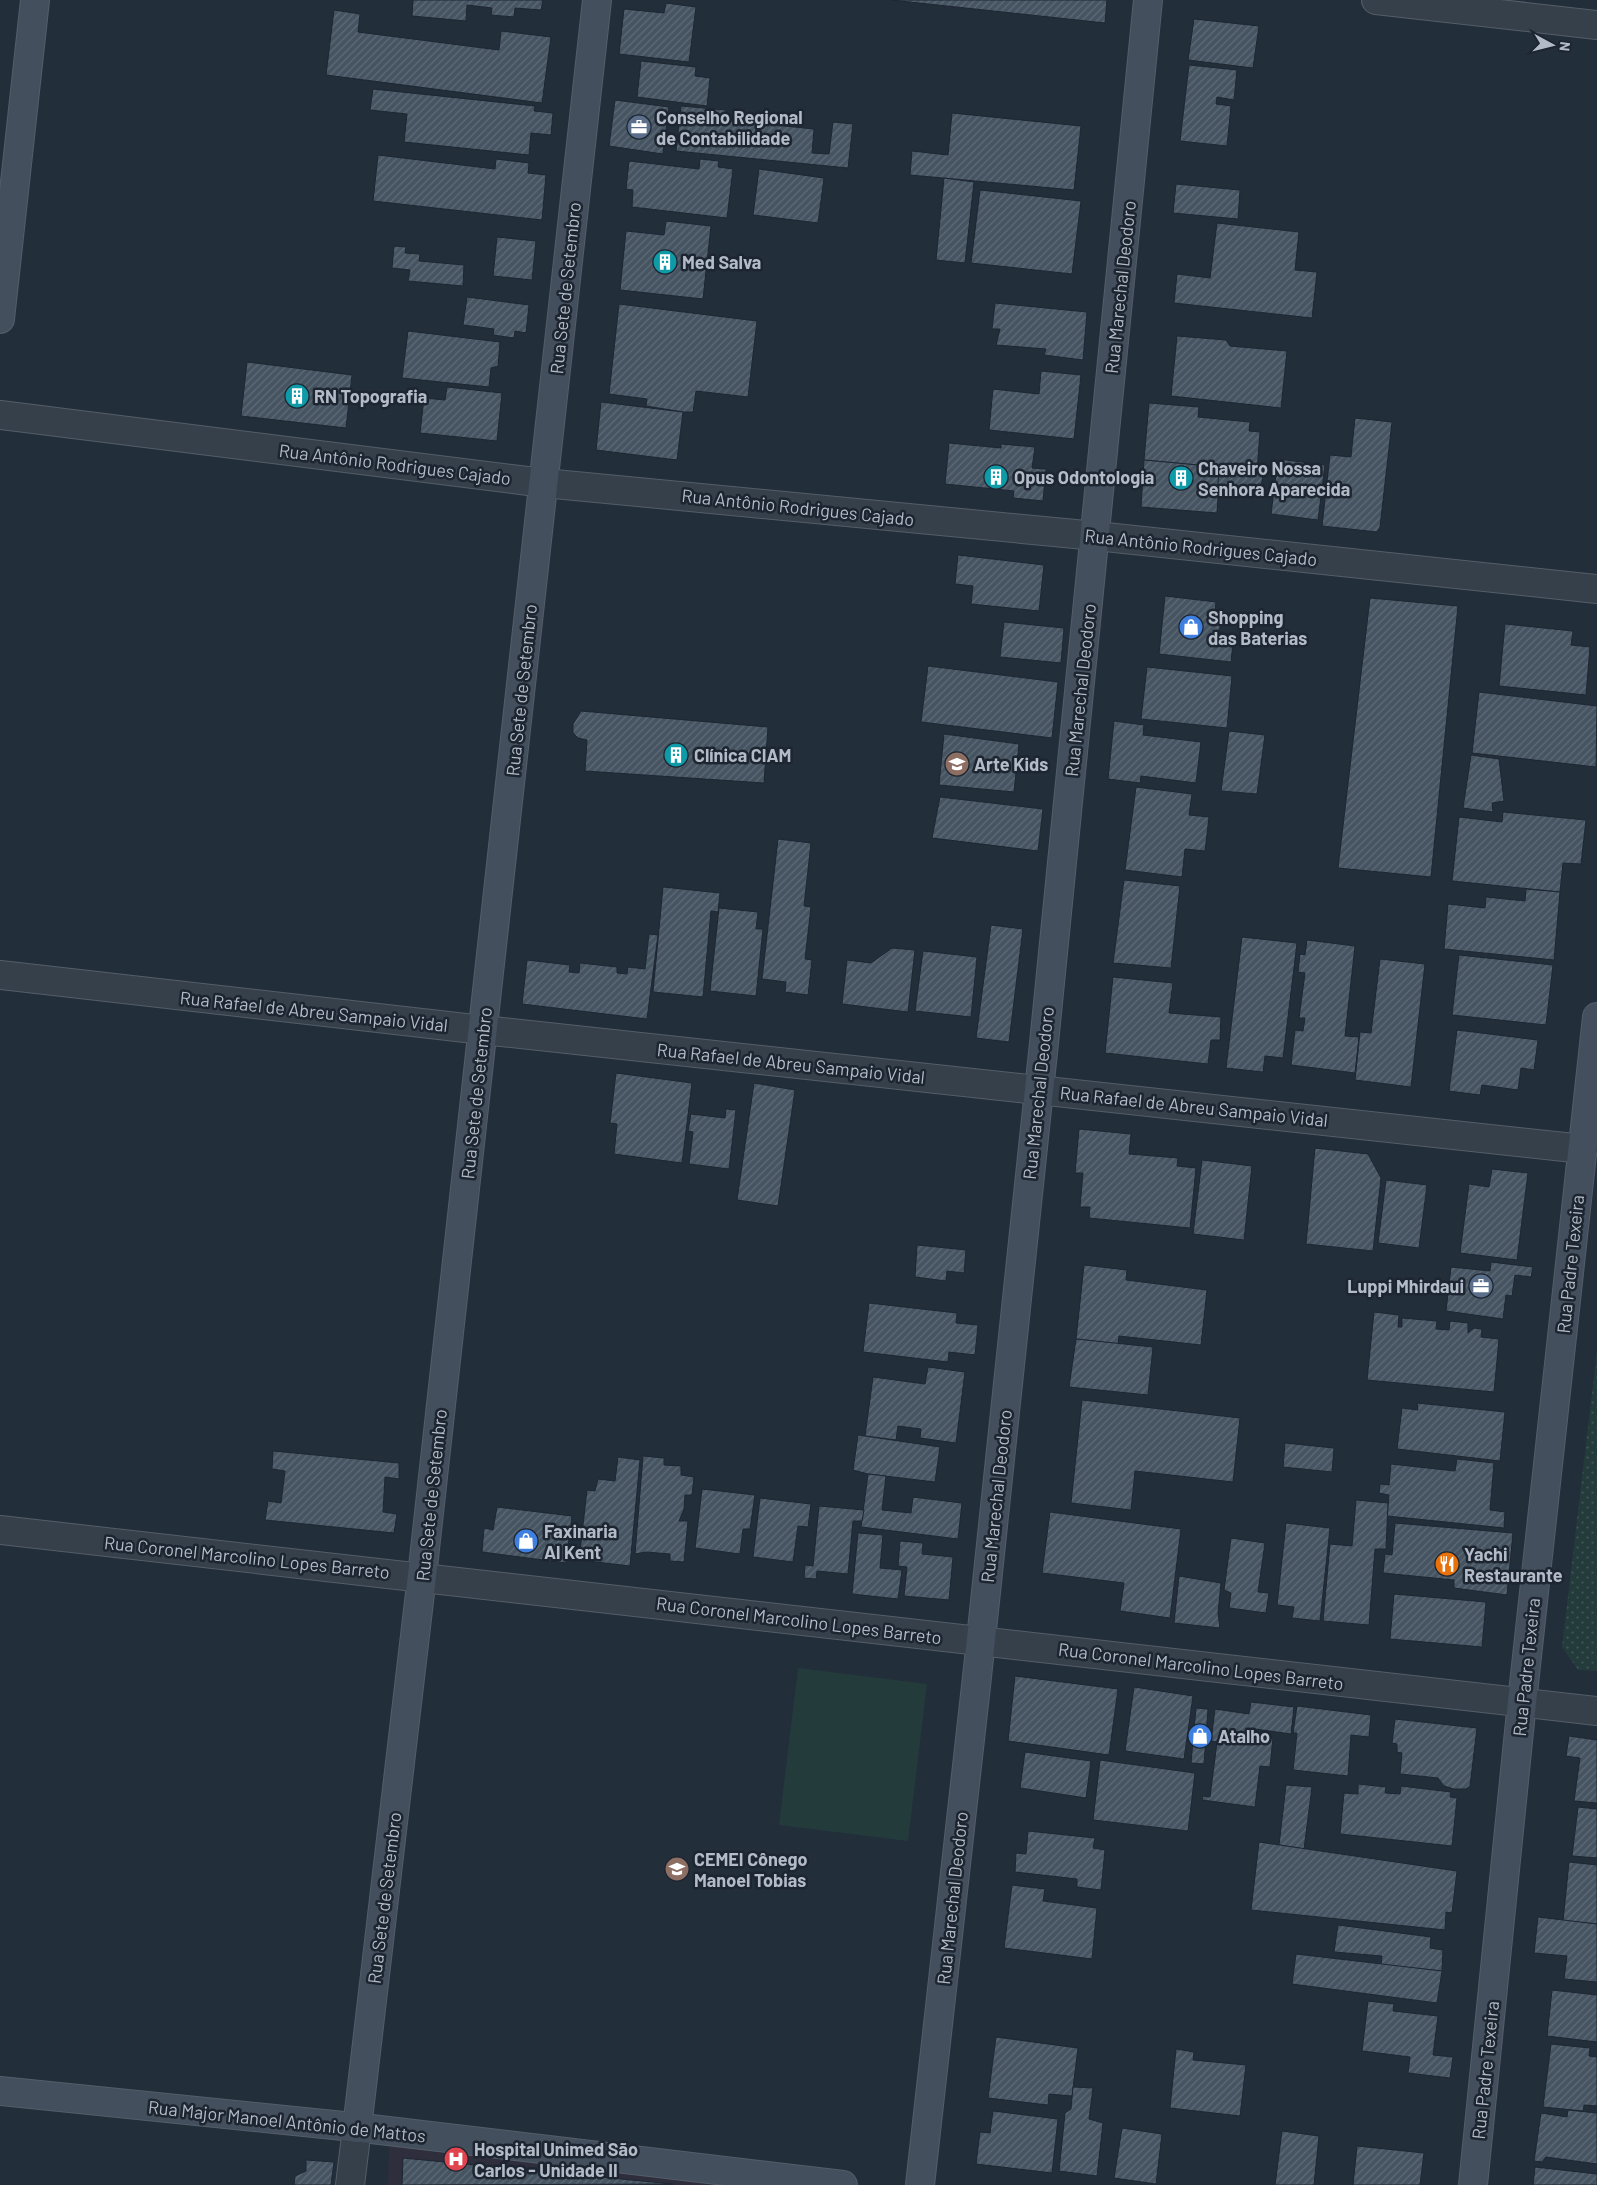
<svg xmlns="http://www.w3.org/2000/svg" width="1597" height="2185" viewBox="0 0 1597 2185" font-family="Barlow,sans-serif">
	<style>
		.medical { fill: #2f2e3c }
		.park { fill: url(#park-dots) }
		.pitch { fill: #243b3c }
		.building { fill: url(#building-hatch); stroke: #1d2732 }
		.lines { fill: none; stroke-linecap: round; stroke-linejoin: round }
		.street-casing { stroke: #545e69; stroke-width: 30 }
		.secondary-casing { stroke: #545e69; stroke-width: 30 }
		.street { stroke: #36404b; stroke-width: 28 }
		.secondary { stroke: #444f5e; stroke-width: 28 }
		.labels { text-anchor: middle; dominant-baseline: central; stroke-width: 5; stroke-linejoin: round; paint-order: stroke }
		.poi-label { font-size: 18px; font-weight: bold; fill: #b2bbc7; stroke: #1c2530; text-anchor: start }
		.street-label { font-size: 18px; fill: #b2bbc7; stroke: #1c2530 }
	</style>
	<defs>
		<pattern id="park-dots" width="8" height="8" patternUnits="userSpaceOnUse" patternTransform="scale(1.25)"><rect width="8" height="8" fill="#243b3c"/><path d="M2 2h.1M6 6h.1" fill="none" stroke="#415557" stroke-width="1.8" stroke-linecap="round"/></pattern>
		<pattern id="building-hatch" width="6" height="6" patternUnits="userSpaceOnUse" patternTransform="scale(1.25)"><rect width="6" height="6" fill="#465462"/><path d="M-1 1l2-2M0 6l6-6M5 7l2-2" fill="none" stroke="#5e6b77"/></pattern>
	</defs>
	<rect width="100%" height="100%" fill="#232e3b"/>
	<path class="medical" d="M389 2141 743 2185H388Z"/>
	<path class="park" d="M1597 1351V1671L1578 1670 1562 1647Z"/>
	<path class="pitch" d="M798 1668 927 1684 908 1841 779 1825Z"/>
	<g class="building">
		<path d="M413 0H543L541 10 515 8 514 17 491 15 492 8 467 5 466 21 412 16Z"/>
		<path d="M891 0H1107L1105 23Z"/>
		<path d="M666 3 696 7 689 62 619 54 624 9 664 13Z"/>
		<path d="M334 10 360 14 358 32 499 50 501 31 551 37 542 103 326 75Z"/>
		<path d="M1194 19 1259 26 1253 68 1188 60Z"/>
		<path d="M641 61 696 67 695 76 710 78 707 106 637 97Z"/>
		<path d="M1189 65 1237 70 1234 100 1217 97 1216 104 1231 106 1227 146 1180 141Z"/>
		<path d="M373 89 535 106 534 111 553 113 551 135 531 133 529 155 404 142 407 114 370 110Z"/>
		<path d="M615 100 669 107 663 154 609 146Z"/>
		<path d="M681 106 726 110 724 120 814 129 812 153 829 154 833 122 853 124 848 168 676 151Z"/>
		<path d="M952 113 1081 126 1074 190 910 175 912 151 948 155Z"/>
		<path d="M378 155 495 169 496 159 529 163 528 173 546 175 542 220 373 201Z"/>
		<path d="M700 159 719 161 718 167 733 169 727 218 632 207 633 190 626 189 629 161 699 169Z"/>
		<path d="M759 169 824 178 818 223 753 215Z"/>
		<path d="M944 178 974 182 965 263 936 260Z"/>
		<path d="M1176 184 1240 190 1238 219 1173 213Z"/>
		<path d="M980 190 1081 201 1072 274 971 263Z"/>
		<path d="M666 221 711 226 703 299 620 290 626 231 664 235Z"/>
		<path d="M1217 223 1299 232 1295 270 1317 272 1312 318 1174 303 1177 274 1210 278Z"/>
		<path d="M497 237 536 241 532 280 493 276Z"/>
		<path d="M394 246 406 247 405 253 420 254 419 261 464 265 463 286 408 281 410 270 392 268Z"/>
		<path d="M467 297 529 305 526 333 515 331 514 338 493 335 494 329 463 325Z"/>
		<path d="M995 303 1087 312 1083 360 1044 355 1046 349 996 345 1000 329H992Z"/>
		<path d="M619 304 757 321 748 397 696 391 693 412H683L646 406 647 399 609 394Z"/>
		<path d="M408 331 500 342 498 366 491 368 489 387 402 378Z"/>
		<path d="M1177 336 1226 340 1230 346 1287 351 1281 408 1171 396Z"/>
		<path d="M247 362 352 375 346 428 241 416Z"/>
		<path d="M1041 371 1081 375 1074 439 989 430 993 389 1039 394Z"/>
		<path d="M447 387 502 393 497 441 420 433 424 398 445 400Z"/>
		<path d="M601 402 683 412 677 460 596 450Z"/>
		<path d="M1149 403 1199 407 1198 417 1250 422 1249 431 1260 432 1257 471 1144 460Z"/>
		<path d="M1355 418 1392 422 1380 527 1377 532 1322 526 1330 455 1351 457Z"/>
		<path d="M949 443 1001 448V444L1035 447 1032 468 1046 469 1043 501 1013 498 1014 491 945 484Z"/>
		<path d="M1278 459 1325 465 1318 520 1271 514Z"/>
		<path d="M1144 460 1220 467 1217 513 1141 507Z"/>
		<path d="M1220 467 1257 471V467H1264L1260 495 1217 490Z"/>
		<path d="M958 555 1044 565 1039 611 971 604 973 586 955 584Z"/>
		<path d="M1165 596 1216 602 1214 620 1221 621 1219 633 1234 634 1231 662 1159 654Z"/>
		<path d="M1370 598 1458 606 1431 877 1338 868Z"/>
		<path d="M1004 622 1064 628 1061 663 1000 657Z"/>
		<path d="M1505 624 1573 631 1571 645 1590 647 1586 695 1499 686Z"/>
		<path d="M928 666 1058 682 1052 738 921 722Z"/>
		<path d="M1147 667 1232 676 1227 728 1141 719Z"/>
		<path d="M1479 692 1597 706 1596 767 1472 753Z"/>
		<path d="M581 711 768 727 764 783 585 771 587 740 578 738 573 733V724Z"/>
		<path d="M1114 721 1144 725 1143 735 1201 742 1196 783 1141 776 1140 783 1108 779Z"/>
		<path d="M1229 731 1265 735 1257 794 1221 791Z"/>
		<path d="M944 734 1019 744 1014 792 939 785Z"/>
		<path d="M1471 755 1499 759 1504 801 1492 803 1493 812 1463 808Z"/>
		<path d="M1136 787 1192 794 1189 815 1209 817 1205 851 1185 849 1182 877 1125 870Z"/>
		<path d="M940 797 1043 809 1038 851 932 838Z"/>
		<path d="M1503 812 1586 820 1581 864 1563 863 1560 892 1452 881 1459 817 1502 822Z"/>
		<path d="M778 839 811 843 804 906 811 907 805 959 812 960 808 995 785 992 786 982 762 979Z"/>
		<path d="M1124 880 1180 886 1171 968 1113 963Z"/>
		<path d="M663 887 720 893 718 912 711 911 703 997 653 992Z"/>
		<path d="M1526 889 1560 892 1554 960 1444 949 1448 904 1485 908 1486 897 1525 901Z"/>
		<path d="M719 908 758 912 756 929H763L756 996 710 991Z"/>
		<path d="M991 925 1023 929 1009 1042 976 1038Z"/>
		<path d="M649 934 658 935 647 1019 522 1004 527 960 570 965 569 972 579 973 580 963 617 967V973L627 974 628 967 645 969Z"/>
		<path d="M1242 937 1297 943 1283 1058 1265 1056 1263 1072 1226 1068Z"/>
		<path d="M1307 940 1355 946 1345 1036 1359 1037 1355 1073 1291 1065 1295 1030 1303 1031 1305 1018H1299L1305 973 1298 972 1300 954 1305 955Z"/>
		<path d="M892 948 915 950 908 1012 842 1004 847 960 871 963Z"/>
		<path d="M923 951 977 957 971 1017 915 1011Z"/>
		<path d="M1459 955 1553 965 1546 1025 1452 1015Z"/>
		<path d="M1380 959 1425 964 1411 1087 1355 1080 1360 1032 1371 1033Z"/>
		<path d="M1113 977 1173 983 1169 1013 1221 1017 1220 1040H1211L1208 1064 1105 1053Z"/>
		<path d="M1457 1030 1538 1040 1534 1070 1521 1068 1518 1090 1482 1085 1480 1095 1449 1091Z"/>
		<path d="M616 1073 692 1083 682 1163 614 1154 617 1124 610 1123Z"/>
		<path d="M754 1083 795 1090 778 1206 737 1200Z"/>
		<path d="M726 1109 736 1110 729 1169 689 1164 693 1132 688 1131 691 1114 725 1118Z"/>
		<path d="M1079 1129 1131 1134 1129 1154 1178 1158 1177 1166 1196 1168 1190 1228 1089 1218 1090 1207H1080L1083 1173H1075Z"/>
		<path d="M1315 1148 1368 1154 1381 1178 1373 1251 1306 1244Z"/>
		<path d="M1202 1160 1252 1166 1244 1240 1193 1234Z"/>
		<path d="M1492 1169 1528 1173 1517 1260 1460 1253 1469 1184 1489 1187Z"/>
		<path d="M1386 1180 1427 1185 1419 1248 1378 1243Z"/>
		<path d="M917 1245 966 1250 964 1273 947 1271 946 1281 915 1277Z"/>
		<path d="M1491 1262 1533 1267 1531 1277 1515 1275 1512 1296 1506 1295 1503 1319 1446 1311 1451 1267 1490 1271Z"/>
		<path d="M1084 1265 1127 1270 1126 1280 1207 1290 1201 1345 1119 1336 1118 1344 1076 1339Z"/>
		<path d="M869 1303 957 1313 956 1323 978 1325 975 1355 949 1352 948 1362 863 1352Z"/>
		<path d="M1374 1312 1399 1315 1398 1327H1402V1318L1437 1321 1436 1329 1449 1330 1450 1321 1468 1323V1333L1474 1328 1482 1329 1481 1337 1499 1339 1494 1392 1367 1380Z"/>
		<path d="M1076 1339 1153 1347 1148 1395 1069 1387Z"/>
		<path d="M928 1367 965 1372 956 1443 920 1438 921 1429 898 1426 896 1440 865 1436 873 1377 925 1384Z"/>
		<path d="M1082 1400 1240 1418 1233 1482 1135 1471 1131 1510 1071 1503Z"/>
		<path d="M1417 1403 1505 1412 1500 1461 1397 1449 1402 1408 1418 1410Z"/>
		<path d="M858 1435 940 1447 935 1482 868 1474 853 1470Z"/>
		<path d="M1285 1443 1334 1448 1332 1472 1283 1467Z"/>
		<path d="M273 1451 399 1463V1479L385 1477 383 1512 397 1514 394 1533 265 1520 268 1501 281 1503 285 1471 272 1469Z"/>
		<path d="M643 1456 664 1458V1465L681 1466V1475L694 1477 692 1495H685L684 1509 679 1521H688L684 1562 670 1561V1554L646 1552 635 1554Z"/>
		<path d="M618 1457 640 1460 630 1566 579 1560 587 1490 595 1491 598 1479 615 1481Z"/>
		<path d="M1457 1459 1494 1463 1490 1510 1505 1512 1504 1528 1387 1516 1389 1495 1379 1493 1380 1484 1389 1485 1391 1464 1455 1471Z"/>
		<path d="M868 1474 886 1476 882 1510 911 1513 913 1497 962 1503 958 1539 861 1527Z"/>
		<path d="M702 1489 755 1495 750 1529H743L740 1554 695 1548Z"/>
		<path d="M760 1498 811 1504 808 1527 798 1526 793 1562 753 1557Z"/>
		<path d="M1356 1500 1388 1503 1386 1549H1375L1369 1625 1323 1621 1330 1544 1352 1546Z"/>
		<path d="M819 1506 864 1510 862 1521H853L848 1574 817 1571 816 1579 804 1578 805 1565 813 1566Z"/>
		<path d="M497 1507 572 1516 566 1563 482 1552 484 1528 493 1530Z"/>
		<path d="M1050 1512 1181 1529 1170 1618 1120 1611 1124 1583 1042 1573Z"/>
		<path d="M1286 1523 1330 1528 1320 1621 1292 1618 1294 1607 1277 1605Z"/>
		<path d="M1395 1523 1513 1533 1507 1595 1454 1588V1580L1383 1573 1385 1554 1392 1555Z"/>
		<path d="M858 1533 883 1535 880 1568 902 1570 898 1599 852 1594Z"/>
		<path d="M1231 1538 1265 1543 1258 1592 1269 1593 1266 1613 1229 1608 1231 1593 1224 1590Z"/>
		<path d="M900 1541 923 1543 922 1554 953 1557 949 1600 904 1596 907 1567 898 1566Z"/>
		<path d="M1179 1576 1221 1583 1218 1613 1220 1628 1174 1623Z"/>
		<path d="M1394 1594 1486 1602 1482 1647 1390 1639Z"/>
		<path d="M1015 1676 1118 1689 1109 1755 1008 1741Z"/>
		<path d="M1134 1687 1193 1696 1184 1759 1125 1751Z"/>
		<path d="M1251 1702 1294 1707 1291 1734 1255 1729 1254 1736 1273 1738 1270 1767 1260 1766 1255 1807 1202 1800 1203 1796 1210 1797 1217 1742 1211 1741 1215 1709 1249 1714Z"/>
		<path d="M1297 1706 1371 1715 1369 1737 1351 1735 1348 1776 1293 1770 1297 1733H1293Z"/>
		<path d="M1196 1708 1208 1709 1204 1764 1191 1763Z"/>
		<path d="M1395 1719 1477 1728 1470 1786 1466 1789H1454L1444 1786 1438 1778 1400 1774 1402 1753 1397 1752V1744L1392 1743Z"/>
		<path d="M1569 1736 1597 1740V1803L1574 1801 1580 1758 1566 1756Z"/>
		<path d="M1025 1752 1091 1761 1086 1798 1020 1788Z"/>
		<path d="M1100 1760 1195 1773 1188 1831 1093 1820Z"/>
		<path d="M1358 1784 1386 1787 1385 1793 1400 1794 1401 1786 1451 1792 1450 1797 1457 1798 1452 1846 1340 1834 1344 1793 1358 1794Z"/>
		<path d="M1286 1785 1312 1787 1304 1849 1279 1845Z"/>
		<path d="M1578 1807 1597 1809V1858L1572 1856Z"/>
		<path d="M1028 1831 1095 1838 1093 1848 1105 1850 1101 1890 1077 1887V1879L1015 1872 1016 1853 1026 1854Z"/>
		<path d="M1259 1842 1457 1871 1452 1913 1446 1912 1445 1930 1251 1910Z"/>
		<path d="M1569 1862 1597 1865V1924L1563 1921Z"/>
		<path d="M1012 1885 1045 1889 1043 1901 1097 1908 1092 1959 1004 1948Z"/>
		<path d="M1538 1917 1597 1924V1982L1564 1979 1567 1956 1534 1953Z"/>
		<path d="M1338 1925 1431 1937 1430 1948 1443 1950 1442 1971 1381 1965 1382 1956 1334 1952Z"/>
		<path d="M1296 1954 1442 1971 1437 2003 1292 1984Z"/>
		<path d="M1552 1990 1597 1995V2042L1547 2036Z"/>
		<path d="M1368 2001 1394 2004 1393 2011 1438 2016 1433 2055 1453 2057 1450 2078 1408 2073 1410 2057 1362 2051Z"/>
		<path d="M996 2037 1078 2048 1072 2096 1049 2094 1048 2105 988 2098Z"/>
		<path d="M1551 2044 1590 2048 1589 2056 1597 2057V2106L1584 2105 1583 2111 1543 2107Z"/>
		<path d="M1176 2049 1194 2052 1193 2060 1246 2065 1240 2116 1170 2108Z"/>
		<path d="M1073 2087 1093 2088 1089 2119 1103 2123 1097 2176 1059 2171 1065 2113 1071 2109Z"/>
		<path d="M1568 2110 1597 2113V2164L1546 2157 1542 2162 1534 2161 1541 2113 1567 2117Z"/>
		<path d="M993 2111 1058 2119 1052 2173 976 2164 980 2132 990 2133Z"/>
		<path d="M1122 2128 1162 2134 1156 2184 1114 2178Z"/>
		<path d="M1282 2131 1319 2136 1314 2185H1275Z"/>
		<path d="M1357 2146 1424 2153 1420 2185H1353Z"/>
		<path d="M403 2158 673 2184 402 2185Z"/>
		<path d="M306 2160 334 2162 331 2185H294L295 2176 306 2171Z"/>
		<path d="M1535 2167 1597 2174V2185H1533Z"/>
	</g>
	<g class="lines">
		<defs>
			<g id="street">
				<path d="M1376 0 1597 25"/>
				<path d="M0 415 544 483 1096 536 1597 589"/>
				<path d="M0 975 483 1030 1583 1149"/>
				<path d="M0 1530 1597 1711"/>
				<path d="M350 2185 357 2128"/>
			</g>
			<g id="secondary">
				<path d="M0 319 35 0"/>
				<path d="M0 2091 363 2128 843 2185"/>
				<path d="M357 2128 422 1576 597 0"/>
				<path d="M920 2185 977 1677 1044 1043 1148 0"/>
				<path d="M1473 2185 1522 1702 1597 1017"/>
			</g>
		</defs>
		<use href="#street" class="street-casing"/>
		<use href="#secondary" class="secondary-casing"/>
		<use href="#street" class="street"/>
		<use href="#secondary" class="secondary"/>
	</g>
	<defs>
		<symbol id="office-disc" viewBox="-11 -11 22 22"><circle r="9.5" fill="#5c6f8a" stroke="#1c2530"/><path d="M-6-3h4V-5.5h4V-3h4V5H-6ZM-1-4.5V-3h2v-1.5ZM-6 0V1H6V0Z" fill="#fff"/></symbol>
		<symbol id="building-disc" viewBox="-11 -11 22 22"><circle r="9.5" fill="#0f9aa8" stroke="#1c2530"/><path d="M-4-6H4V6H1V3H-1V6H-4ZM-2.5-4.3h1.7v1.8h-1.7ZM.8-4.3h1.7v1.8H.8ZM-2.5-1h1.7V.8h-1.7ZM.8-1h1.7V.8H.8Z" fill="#fff"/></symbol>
		<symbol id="shop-disc" viewBox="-11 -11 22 22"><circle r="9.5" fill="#3f7fe0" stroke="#1c2530"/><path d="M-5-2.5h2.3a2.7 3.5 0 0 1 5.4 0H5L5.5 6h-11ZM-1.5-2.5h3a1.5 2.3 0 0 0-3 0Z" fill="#fff"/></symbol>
		<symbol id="school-disc" viewBox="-11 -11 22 22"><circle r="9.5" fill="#8d6e63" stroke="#1c2530"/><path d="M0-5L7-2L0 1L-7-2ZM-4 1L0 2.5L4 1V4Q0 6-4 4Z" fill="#fff"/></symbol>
		<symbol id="restaurant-disc" viewBox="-11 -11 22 22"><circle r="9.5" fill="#e8710a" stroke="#1c2530"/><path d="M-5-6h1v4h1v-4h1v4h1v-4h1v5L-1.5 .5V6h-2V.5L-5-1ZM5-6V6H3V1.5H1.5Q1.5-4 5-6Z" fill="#fff"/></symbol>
		<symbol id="hospital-disc" viewBox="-11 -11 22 22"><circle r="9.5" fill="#e0444e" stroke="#1c2530"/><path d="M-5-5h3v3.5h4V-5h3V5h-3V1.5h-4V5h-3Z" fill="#fff"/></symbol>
	</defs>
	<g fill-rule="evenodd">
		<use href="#office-disc" x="625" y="113" width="28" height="28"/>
		<use href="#building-disc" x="651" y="248" width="28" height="28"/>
		<use href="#building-disc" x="283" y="382" width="28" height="28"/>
		<use href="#building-disc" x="982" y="463" width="28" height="28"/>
		<use href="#building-disc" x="1167" y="464" width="28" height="28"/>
		<use href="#shop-disc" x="1177" y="613" width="28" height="28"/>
		<use href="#building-disc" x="662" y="741" width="28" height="28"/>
		<use href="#school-disc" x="943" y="750" width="28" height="28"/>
		<use href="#office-disc" x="1467" y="1272" width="28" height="28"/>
		<use href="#shop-disc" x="512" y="1527" width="28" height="28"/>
		<use href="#restaurant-disc" x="1433" y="1550" width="28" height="28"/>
		<use href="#shop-disc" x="1186" y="1722" width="28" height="28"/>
		<use href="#school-disc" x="663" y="1855" width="28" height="28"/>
		<use href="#hospital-disc" x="442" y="2145" width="28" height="28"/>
	</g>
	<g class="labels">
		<g class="poi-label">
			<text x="656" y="117">Conselho Regional<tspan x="656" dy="21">de Contabilidade</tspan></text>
			<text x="682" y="262">Med Salva</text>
			<text x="314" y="396">RN Topografia</text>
			<text x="1198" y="468">Chaveiro Nossa<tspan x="1198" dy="21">Senhora Aparecida</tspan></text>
			<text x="1014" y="477">Opus Odontologia</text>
			<text x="1208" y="617">Shopping<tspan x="1208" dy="21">das Baterias</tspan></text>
			<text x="694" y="755">Clínica CIAM</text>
			<text x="974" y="764">Arte Kids</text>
			<text x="1464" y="1286" text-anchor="end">Luppi Mhirdaui</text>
			<text x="544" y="1531">Faxinaria<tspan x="544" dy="21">Al Kent</tspan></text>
			<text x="1464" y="1554">Yachi<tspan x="1464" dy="21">Restaurante</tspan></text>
			<text x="1218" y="1736">Atalho</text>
			<text x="694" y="1859">CEMEI Cônego<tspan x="694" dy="21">Manoel Tobias</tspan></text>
			<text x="474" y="2149">Hospital Unimed São<tspan x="474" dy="21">Carlos - Unidade II</tspan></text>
		</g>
		<g class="street-label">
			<text transform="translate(1120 287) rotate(-84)">Rua Marechal Deodoro</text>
			<text transform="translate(565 288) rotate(-84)">Rua Sete de Setembro</text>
			<text transform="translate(395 464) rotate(7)">Rua Antônio Rodrigues Cajado</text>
			<text transform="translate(798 507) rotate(6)">Rua Antônio Rodrigues Cajado</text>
			<text transform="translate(1201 547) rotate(6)">Rua Antônio Rodrigues Cajado</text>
			<text transform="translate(521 690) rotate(-84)">Rua Sete de Setembro</text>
			<text transform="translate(1080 690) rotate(-84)">Rua Marechal Deodoro</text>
			<text transform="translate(314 1011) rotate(6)">Rua Rafael de Abreu Sampaio Vidal</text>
			<text transform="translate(791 1063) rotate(6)">Rua Rafael de Abreu Sampaio Vidal</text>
			<text transform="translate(476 1093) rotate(-84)">Rua Sete de Setembro</text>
			<text transform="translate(1038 1093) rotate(-84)">Rua Marechal Deodoro</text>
			<text transform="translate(1194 1106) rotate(6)">Rua Rafael de Abreu Sampaio Vidal</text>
			<text transform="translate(1570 1264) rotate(-84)">Rua Padre Texeira</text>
			<text transform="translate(431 1495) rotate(-84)">Rua Sete de Setembro</text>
			<text transform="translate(996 1496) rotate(-84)">Rua Marechal Deodoro</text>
			<text transform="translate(247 1557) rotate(6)">Rua Coronel Marcolino Lopes Barreto</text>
			<text transform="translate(799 1620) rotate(7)">Rua Coronel Marcolino Lopes Barreto</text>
			<text transform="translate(1201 1666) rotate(7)">Rua Coronel Marcolino Lopes Barreto</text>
			<text transform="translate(1526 1667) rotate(-84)">Rua Padre Texeira</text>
			<text transform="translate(384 1898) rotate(-83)">Rua Sete de Setembro</text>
			<text transform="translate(952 1898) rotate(-84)">Rua Marechal Deodoro</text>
			<text transform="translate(1485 2070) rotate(-84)">Rua Padre Texeira</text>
			<text transform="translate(287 2121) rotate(6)">Rua Major Manoel Antônio de Mattos</text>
		</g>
	</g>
	<g transform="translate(1552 45) rotate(97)" stroke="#1c2530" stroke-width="4" paint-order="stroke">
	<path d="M0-4L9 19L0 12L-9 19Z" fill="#b2bbc7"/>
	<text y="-8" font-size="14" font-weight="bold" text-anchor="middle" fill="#b2bbc7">N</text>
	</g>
</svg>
